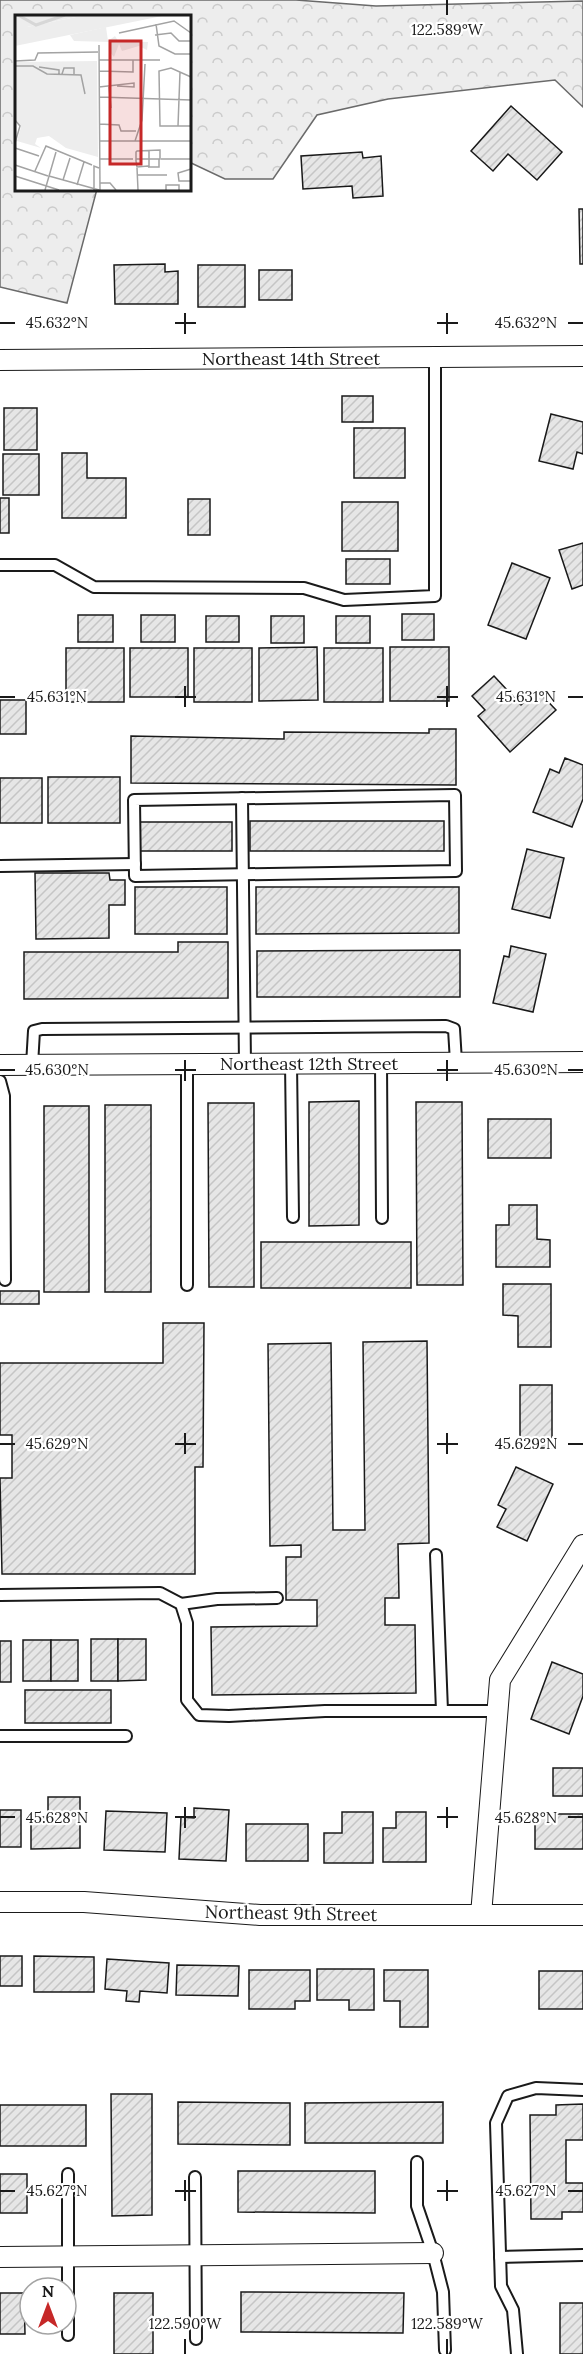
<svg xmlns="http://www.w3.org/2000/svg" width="583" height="2354" viewBox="0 0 583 2354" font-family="Lora,serif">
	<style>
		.forest { fill: url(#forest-crowns); stroke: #6a6a6a; stroke-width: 1.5 }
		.building { fill: url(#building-hatch); stroke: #1a1a1a; stroke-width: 1.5 }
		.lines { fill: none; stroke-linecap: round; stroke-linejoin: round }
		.lane-casing { stroke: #1a1a1a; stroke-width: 14 }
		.street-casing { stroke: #1a1a1a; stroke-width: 22 }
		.lane { stroke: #fff; stroke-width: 10 }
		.street { stroke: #fff; stroke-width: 20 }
		.ticks { fill: none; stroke: #1a1a1a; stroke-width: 2 }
		.labels { text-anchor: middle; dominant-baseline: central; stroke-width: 4.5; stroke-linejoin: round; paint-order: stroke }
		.street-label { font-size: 18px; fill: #1a1a1a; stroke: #fff }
		.inset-river { fill: none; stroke: #d7d7d7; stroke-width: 3 }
		.inset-road { fill: none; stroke: #a3a3a3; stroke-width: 1.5 }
		.view { fill: #c62828; fill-opacity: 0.15; stroke: #c62828; stroke-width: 3 }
		.inset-edge { fill: none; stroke: #1a1a1a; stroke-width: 3 }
		.ticks-label { font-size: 15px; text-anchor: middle; fill: #1a1a1a; stroke: #fff; stroke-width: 4.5; stroke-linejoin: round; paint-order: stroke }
	</style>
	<defs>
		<pattern id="forest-crowns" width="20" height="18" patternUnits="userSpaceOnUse" patternTransform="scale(1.5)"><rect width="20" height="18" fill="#ededed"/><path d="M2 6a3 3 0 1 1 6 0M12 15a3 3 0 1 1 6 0" fill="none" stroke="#cbcbcb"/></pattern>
		<pattern id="building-hatch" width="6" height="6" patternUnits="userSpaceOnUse" patternTransform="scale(1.5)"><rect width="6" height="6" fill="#e6e6e6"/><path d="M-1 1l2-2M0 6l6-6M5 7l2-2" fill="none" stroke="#c5c5c5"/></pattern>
	</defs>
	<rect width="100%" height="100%" fill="#fff"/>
	<path class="forest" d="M0 0H296L376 6 583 1V107L555 80 388 99 317 115 273 179H225L189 162V16H16V189H97L67 303 0 287Z"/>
	<g class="building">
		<path d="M511 106 562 152 537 180 508 154 493 171 471 151Z"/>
		<path d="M362 152 363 158 381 156 383 196 353 198 352 186 303 189 301 156Z"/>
		<path d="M579 209H583V264H580Z"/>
		<path d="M165 264V272L178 271V304H115L114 265Z"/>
		<rect x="198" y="265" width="47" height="42"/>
		<rect x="259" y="270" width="33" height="30"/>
		<rect x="342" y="396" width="31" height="26"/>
		<rect x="4" y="408" width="33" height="42"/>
		<path d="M551 414 583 422V454L577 452 573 469 539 461Z"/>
		<rect x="354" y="428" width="51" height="50"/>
		<path d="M62 453H87V478H126V518H62Z"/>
		<rect x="3" y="454" width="36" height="41"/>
		<rect x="0" y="498" width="9" height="35"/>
		<rect x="188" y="499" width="22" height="36"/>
		<rect x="342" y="502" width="56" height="49"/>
		<path d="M583 543V585L572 589 559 550Z"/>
		<rect x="346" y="559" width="44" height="25"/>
		<path d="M512 563 550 578 526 639 488 625Z"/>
		<rect x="402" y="614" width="32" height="26"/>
		<rect x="78" y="615" width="35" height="27"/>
		<rect x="141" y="615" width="34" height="27"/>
		<rect x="206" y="616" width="33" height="26"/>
		<rect x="271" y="616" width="33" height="27"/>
		<rect x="336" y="616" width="34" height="27"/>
		<path d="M317 647 318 700 259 701V648Z"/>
		<rect x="390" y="647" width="59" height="54"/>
		<rect x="66" y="648" width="58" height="54"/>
		<rect x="130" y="648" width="58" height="49"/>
		<rect x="194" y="648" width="58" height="54"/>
		<rect x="324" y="648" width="59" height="54"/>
		<path d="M494 676 521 705 537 690 556 710 510 752 478 716 485 710 472 696Z"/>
		<rect x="0" y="700" width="26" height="34"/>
		<path d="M429 729H456V785L131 783V736L284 739V732L429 733Z"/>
		<path d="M565 758 583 765V799L572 827 533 812 550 769 559 773Z"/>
		<rect x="48" y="777" width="72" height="46"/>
		<rect x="0" y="778" width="42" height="45"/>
		<rect x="250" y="821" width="194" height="30"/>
		<rect x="140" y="822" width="92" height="29"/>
		<path d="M527 849 564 858 550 918 512 909Z"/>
		<path d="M35 873H109L110 880H125V905H109V938L36 939Z"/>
		<rect x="135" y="887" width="92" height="47"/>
		<path d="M256 887H459V933L256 934Z"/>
		<path d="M178 942H228V998L24 999V952H178Z"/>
		<path d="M511 946 546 954 533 1012 493 1003 504 956 509 957Z"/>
		<path d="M460 950V997H257V951Z"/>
		<path d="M359 1101V1225L309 1226V1102Z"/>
		<path d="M416 1102H462L463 1285H417Z"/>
		<path d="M208 1103H254V1287H209Z"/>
		<rect x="105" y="1105" width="46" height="187"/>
		<rect x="44" y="1106" width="45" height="186"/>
		<rect x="488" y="1119" width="63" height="39"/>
		<path d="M509 1205H537V1239L550 1240V1267H496V1225H509Z"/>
		<rect x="261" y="1242" width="150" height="46"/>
		<path d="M503 1284H551V1347H518V1316L503 1315Z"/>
		<rect x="0" y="1291" width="39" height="13"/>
		<path d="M163 1323H204L203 1467H195V1574H2L0 1478H12V1435H0V1363H163Z"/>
		<path d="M427 1341 429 1543 398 1544 399 1598H385V1625H415L416 1693 212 1695 211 1627 317 1626V1600H286V1557H301V1545L270 1546 268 1344 331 1343 333 1530H365L363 1342Z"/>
		<rect x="520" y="1385" width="32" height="63"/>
		<path d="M516 1467 553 1484 527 1541 497 1527 506 1509 498 1505Z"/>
		<rect x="91" y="1639" width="27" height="42"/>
		<path d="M118 1639H146V1680L118 1681Z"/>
		<rect x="23" y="1640" width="28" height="41"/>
		<rect x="51" y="1640" width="27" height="41"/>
		<rect x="0" y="1641" width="11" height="41"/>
		<path d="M552 1662 583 1674V1696L569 1734 531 1719Z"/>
		<rect x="25" y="1690" width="86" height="33"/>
		<rect x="553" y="1768" width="30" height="28"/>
		<path d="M48 1797H80V1848L31 1849V1817H48Z"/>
		<path d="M194 1808 229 1810 226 1861 179 1859 181 1817 194 1818Z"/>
		<rect x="0" y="1810" width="21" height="37"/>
		<path d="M106 1811 167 1813 165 1852 104 1850Z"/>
		<path d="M342 1812H373V1863H324V1833H342Z"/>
		<path d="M396 1812H426V1862H383V1828H396Z"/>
		<rect x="535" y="1814" width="48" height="35"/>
		<rect x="246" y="1824" width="62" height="37"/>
		<rect x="0" y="1956" width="22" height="30"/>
		<path d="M34 1956 94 1957V1992H34Z"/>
		<path d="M107 1959 169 1963 167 1993 140 1991 139 2002 126 2001 127 1991 105 1989Z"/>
		<path d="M177 1965 239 1966 238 1996 176 1995Z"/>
		<path d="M317 1969H374V2010H349V2000H317Z"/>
		<path d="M249 1970H310V2001H295V2009H249Z"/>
		<path d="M384 1970H428V2027H400V2001H384Z"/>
		<rect x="539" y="1971" width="44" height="38"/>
		<path d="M111 2094H152V2215L112 2216Z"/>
		<path d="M178 2102 290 2103V2145L178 2144Z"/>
		<path d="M443 2102V2143H305V2103Z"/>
		<path d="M583 2104V2140H566V2183H583V2212H562V2219H531L530 2115H556V2105Z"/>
		<rect x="0" y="2105" width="86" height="41"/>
		<path d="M238 2171H375V2213L238 2212Z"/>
		<rect x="0" y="2174" width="27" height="39"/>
		<path d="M241 2292 404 2293 403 2333 241 2332Z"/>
		<path d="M0 2293H24L25 2334H0Z"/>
		<rect x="114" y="2293" width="39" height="61"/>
		<rect x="560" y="2303" width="23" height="51"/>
	</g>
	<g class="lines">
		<defs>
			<g id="lane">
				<path d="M0 565H55L94 587 304 588 344 600 435 596V357"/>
				<path d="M455 795 456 871 135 876 134 800Z"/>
				<path d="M242 798 245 1064"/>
				<path d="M0 866 135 864"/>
				<path d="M291 1063 293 1217"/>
				<path d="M381 1063 382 1218"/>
				<path d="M187 1064V1285"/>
				<path d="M32 1065 34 1031 42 1029 446 1026 454 1029 456 1062"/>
				<path d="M0 1081 4 1096 5 1280"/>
				<path d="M436 1555 442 1711"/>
				<path d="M0 1595 160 1593 181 1604 187 1623V1700L199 1715 229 1716 325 1711H497"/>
				<path d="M181 1604 217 1599 277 1598"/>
				<path d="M0 1736H126"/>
				<path d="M417 2162V2206L433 2253 443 2292 445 2350"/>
				<path d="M68 2174V2335"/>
				<path d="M195 2177 196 2339"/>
				<path d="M500 2257 583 2255"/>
				<path d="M517 2354 513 2310 501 2286 496 2123 508 2096 536 2088 583 2090"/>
			</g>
			<g id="street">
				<path d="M0 360 583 356"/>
				<path d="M0 1065 583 1062"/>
				<path d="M0 1902H84L260 1915H583"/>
				<path d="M481 1915 500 1680 583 1545"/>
				<path d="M0 2257 433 2253"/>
			</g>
		</defs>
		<use href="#lane" class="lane-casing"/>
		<use href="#street" class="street-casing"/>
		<use href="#lane" class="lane"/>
		<use href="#street" class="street"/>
	</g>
	<path class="ticks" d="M447 0V15M185 313V334M447 313V334M0 323H15M175 323H196M437 323H458M568 323H583M185 686V707M447 686V707M0 697H15M175 697H196M437 697H458M568 697H583M185 1060V1081M447 1060V1081M0 1070H15M175 1070H196M437 1070H458M568 1070H583M185 1433V1454M447 1433V1454M0 1444H15M175 1444H196M437 1444H458M568 1444H583M185 1807V1828M447 1807V1828M0 1817H15M175 1817H196M437 1817H458M568 1817H583M185 2180V2201M447 2180V2201M0 2191H15M175 2191H196M437 2191H458M568 2191H583M185 2339V2354M447 2339V2354"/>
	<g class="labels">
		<g class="street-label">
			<text x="291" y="358">Northeast 14th Street</text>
			<text x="309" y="1063">Northeast 12th Street</text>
			<text transform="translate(291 1913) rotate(1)">Northeast 9th Street</text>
		</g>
	</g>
	<g transform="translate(15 15)">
		<rect width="176" height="176" fill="#fff"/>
		<path d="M0 0H12V12L71 0H152L0 31Z" fill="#ededed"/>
		<path d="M91 12 93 26 100 21 103 26 133 27 132 35 124 31 107 36 104 29 99 42 94 36 95 27 59 26 55 20Z" fill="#ededed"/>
		<path d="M12 0H71L12 12Z" fill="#ededed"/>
		<path d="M82 46 83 142 51 133 34 121 22 123 20 129 26 133 2 126 6 112 0 103V47Z" fill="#ededed"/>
		<path class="inset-river" d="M3 0 21 10 50 0"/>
		<path class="inset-road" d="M141 9 144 31 160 39H176M104 18 159 6 176 18M140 20 156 18 164 26H176M84 30 85 175M84 45H145M0 46 20 45 23 38 83 37M0 51H18L32 59 66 60 70 79M24 52 44 55V59M84 56 118 57V45M47 59 49 53H59V59M176 62 156 53 144 56 145 111H176M84 72 119 68V72L102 71M94 72 96 93M84 82 176 85M0 105 5 111 0 128M84 109 104 110 106 116H121M163 111 165 57M84 126H176M120 126 127 105 130 49M0 133 24 141M84 144H118M121 144H145V135L122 136 121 137V146L122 152 133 151H134V136M146 144H176M0 150 33 161M133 152H144V144M122 153 123 175M176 154 163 158 164 166H176M20 156 31 131 77 150M122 160H152M0 161 44 175M34 161 84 175M48 165 55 143M85 168H95L101 175M62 170 69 147M30 175 41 137M79 175V151L84 153M151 175V170H164V175"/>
		<path class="view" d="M95 26H126V149H95Z"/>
		<rect width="176" height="176" class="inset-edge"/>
	</g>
	<g class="ticks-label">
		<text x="447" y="35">122.589°W</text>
		<text x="57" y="328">45.632°N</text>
		<text x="526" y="328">45.632°N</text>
		<text x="57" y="702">45.631°N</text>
		<text x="526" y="702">45.631°N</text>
		<text x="57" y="1075">45.630°N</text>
		<text x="526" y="1075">45.630°N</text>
		<text x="57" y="1449">45.629°N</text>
		<text x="526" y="1449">45.629°N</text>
		<text x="57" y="1823">45.628°N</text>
		<text x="526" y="1823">45.628°N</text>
		<text x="57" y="2196">45.627°N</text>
		<text x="526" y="2196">45.627°N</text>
		<text x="185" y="2329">122.590°W</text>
		<text x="447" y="2329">122.589°W</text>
	</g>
	<g transform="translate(48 2306)"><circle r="28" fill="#ffffff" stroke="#a3a3a3" stroke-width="1.5"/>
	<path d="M0-4.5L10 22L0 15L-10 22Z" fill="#c62828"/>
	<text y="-9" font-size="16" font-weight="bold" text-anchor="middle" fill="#1a1a1a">N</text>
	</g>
</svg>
